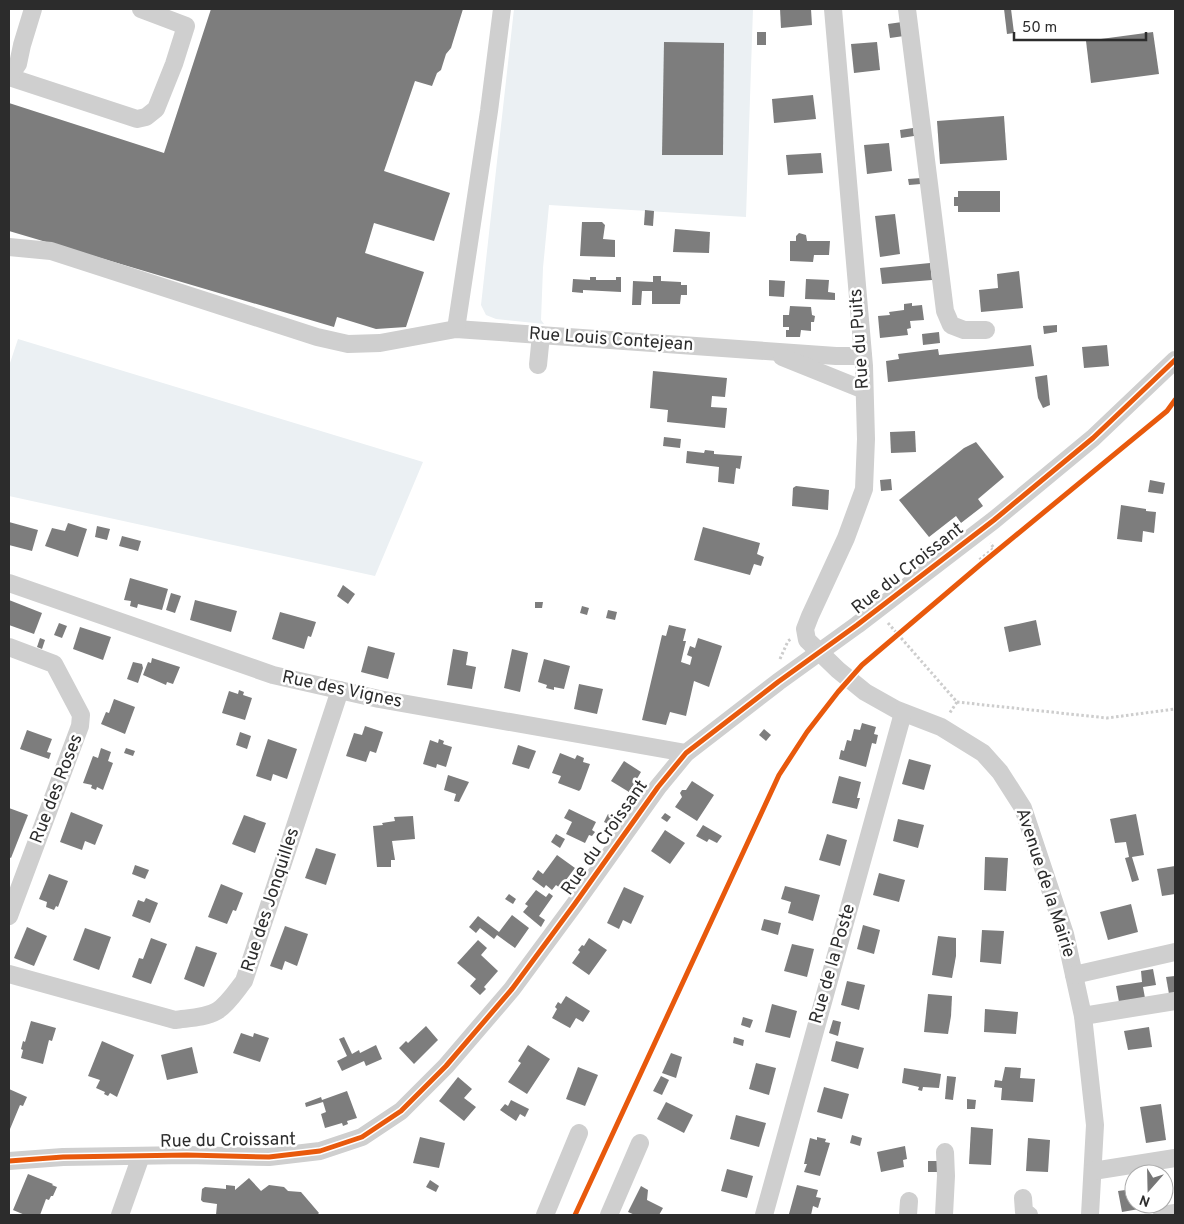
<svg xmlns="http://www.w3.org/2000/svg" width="1184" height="1224" viewBox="0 0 1184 1224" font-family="Overpass,sans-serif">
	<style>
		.green { fill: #ebf0f3 }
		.building { fill: #7d7d7d }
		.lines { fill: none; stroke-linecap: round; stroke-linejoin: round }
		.path { stroke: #cdcdcd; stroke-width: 3; stroke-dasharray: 2.5 2.5; stroke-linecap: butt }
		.minor { stroke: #cfcfcf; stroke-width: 18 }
		.cycleway-casing { stroke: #fff; stroke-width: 8 }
		.cycleway { stroke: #e8590c; stroke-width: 5 }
		.labels { text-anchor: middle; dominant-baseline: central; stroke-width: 5; stroke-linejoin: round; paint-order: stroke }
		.street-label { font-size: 18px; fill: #2c2c2c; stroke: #fff }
	</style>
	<rect width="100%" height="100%" fill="#fff"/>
	<g class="green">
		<path d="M514 9H753L746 217 549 205 543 268 541 320 544 324 496 319 486 315 481 305Z"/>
		<path d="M18 339 423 462 375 576 9 496V366Z"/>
	</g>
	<g class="building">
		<path d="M211 9H463L451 48 446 54 441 70 437 73 432 86 415 81 384 171 450 193 434 241 374 223 365 253 424 272 406 327 376 329 337 317 334 327 9 231V103L164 153Z"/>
		<path d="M780 9H811L812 25 781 28Z"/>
		<path d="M1004 9H1011L1014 33 1007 34Z"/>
		<path d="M902 22 904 36 890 38 888 24Z"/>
		<rect x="757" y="32" width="9" height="13"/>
		<path d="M1153 32 1159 74 1091 83 1086 41Z"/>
		<path d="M664 42 724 43 723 155H662Z"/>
		<path d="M877 42 880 70 854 73 851 44Z"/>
		<path d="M813 95 816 119 774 123 772 99Z"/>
		<path d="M1004 116 1007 160 940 164 937 121Z"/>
		<path d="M913 128 914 136 901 138 900 130Z"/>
		<path d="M889 143 892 171 867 174 864 145Z"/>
		<path d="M821 153 823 173 788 175 786 155Z"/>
		<path d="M921 178V184L909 185 908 179Z"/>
		<path d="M958 191H1000V212H958V206H954V197H958Z"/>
		<path d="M645 210 654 211 653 226 644 225Z"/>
		<path d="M895 214 900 254 880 257 875 216Z"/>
		<path d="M582 222H602L605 225 603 239 615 240V257L580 256Z"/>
		<path d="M675 229 710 232 709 253 673 252Z"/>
		<path d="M799 233 806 235 807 241H830L829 255H814L813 262 790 261V241H796V236Z"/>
		<path d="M930 263 932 280 882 284 880 268Z"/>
		<path d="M1019 271 1023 308 981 312 979 290 998 288 997 274Z"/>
		<path d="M653 276H661V281L681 282V285H687V295H681L680 304H652V291H642L641 305H632L633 281 653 282Z"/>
		<path d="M590 277H596V280H616V277H621V292L583 290V293L572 292 573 279 590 280Z"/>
		<path d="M806 279 829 280 828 292 835 293V300L805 299Z"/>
		<path d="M769 280 785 281 784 297 769 296Z"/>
		<path d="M912 303V306L922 305 924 320 910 321 911 328 907 329 908 335 880 338 878 316 890 315 889 312 904 310V304Z"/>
		<path d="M790 306 811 307 812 315 815 316 814 322H811V331L801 330 800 337H786V330H789V327H783V315H789Z"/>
		<path d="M1057 325V332L1044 334 1043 326Z"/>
		<path d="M939 332 940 343 923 345 922 334Z"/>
		<path d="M1031 345 1034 366 888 382 886 361 899 359 898 354 938 349 939 355Z"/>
		<path d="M1107 345 1109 366 1084 368 1082 347Z"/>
		<path d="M653 371 727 378 725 397 712 396 711 407 727 408 725 428 667 422 668 410 650 408Z"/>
		<path d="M1047 375 1050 405 1043 408 1038 398 1035 377Z"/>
		<path d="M915 431 916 452 891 453 890 432Z"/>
		<path d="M664 437 681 439 680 448 663 446Z"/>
		<path d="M976 442 1004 477 978 499 983 506 961 523 956 516 929 537 899 500 964 448Z"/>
		<path d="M705 450 714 451V454L742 456 740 469 736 468 734 484 718 482 719 467 686 463 687 451 704 453Z"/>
		<path d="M891 479 892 490 881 491 880 480Z"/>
		<path d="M1150 480 1165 483 1163 494 1148 492Z"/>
		<path d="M796 486 829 490 828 510 792 506 793 488Z"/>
		<path d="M1121 505 1146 509V511L1156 512 1154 533 1143 531 1142 542 1117 539Z"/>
		<path d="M9 522 38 530 32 551 9 545Z"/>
		<path d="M68 523 87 529 78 557 45 546 52 528 65 531Z"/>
		<path d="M97 526 110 529 107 540 95 537Z"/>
		<path d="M703 527 760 543 757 554 764 557 761 566 754 564 750 575 694 560Z"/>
		<path d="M122 536 141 541 138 551 119 546Z"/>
		<path d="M130 578 168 589 162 610 138 604 137 608 130 606 131 601 124 600Z"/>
		<path d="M343 585 355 594 348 604 337 596Z"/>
		<path d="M171 593 181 596 175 613 166 610Z"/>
		<path d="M9 600 42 613 34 634 9 625Z"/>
		<path d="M195 600 237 611 231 632 190 620Z"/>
		<path d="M535 602H543L542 608H535Z"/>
		<path d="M582 606 589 608 587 615 580 613Z"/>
		<path d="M608 610 617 612 615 620 606 618Z"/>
		<path d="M280 612 316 622 311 637 308 636 304 649 272 639Z"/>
		<path d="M1036 620 1041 645 1009 652 1004 627Z"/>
		<path d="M59 623 67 626 62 638 54 635Z"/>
		<path d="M669 625 686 629 683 641H686L681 662 690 665 692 657 687 655 690 646 695 648 698 638 722 646 709 687 694 681 686 716 670 712 666 725 642 720 662 635 666 636Z"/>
		<path d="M80 627 111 637 103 660 73 649Z"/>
		<path d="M40 638 45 640 42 649 37 647Z"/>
		<path d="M368 646 395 653 388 679 361 672Z"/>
		<path d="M453 649 468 652 466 665 476 667 472 689 447 685Z"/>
		<path d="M512 649 528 653 520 692 504 688Z"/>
		<path d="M152 658 180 667 173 684 167 682 166 685 143 675 148 662 151 663Z"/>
		<path d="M544 659 570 666 564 689 554 687V690L546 688 547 685 538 682Z"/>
		<path d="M133 662 142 664 143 668 138 683 127 679Z"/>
		<path d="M579 684 603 689 597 714 574 709Z"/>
		<path d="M239 690 244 692 243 695 252 698 245 720 222 713 229 691 238 694Z"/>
		<path d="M114 699 135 707 125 734 101 724 106 712 109 713Z"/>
		<path d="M862 723 876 727 874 734 878 735 876 744 872 743 866 767 839 759 841 750 844 751 847 740 851 741 854 729 860 730Z"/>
		<path d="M365 726 383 732 376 753 370 751 366 762 346 756 354 733 362 735Z"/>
		<path d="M764 729 771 735 766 741 759 735Z"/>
		<path d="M27 730 52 739 47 752 51 753 49 759 20 749Z"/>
		<path d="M240 732 251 736 247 749 236 745Z"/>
		<path d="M268 739 297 749 287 779 273 774 271 781 256 776Z"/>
		<path d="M439 739 444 741 443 744 452 747 446 767 437 764 436 768 423 764 430 740 438 743Z"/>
		<path d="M518 745 536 751 529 769 512 764Z"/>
		<path d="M101 748 111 752 108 761 113 763 103 790 97 787 96 790 91 788 92 785 83 783 93 756 98 758Z"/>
		<path d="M126 748 135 751 133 756 124 753Z"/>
		<path d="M560 753 575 759 577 755 584 758 583 762 590 764 581 789 579 791 558 783 561 776 552 773Z"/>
		<path d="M909 759 931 765 924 790 902 784Z"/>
		<path d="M624 761 641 772 629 792 611 781Z"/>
		<path d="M448 775 469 782 459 802 454 801 456 794 444 790Z"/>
		<path d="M839 776 861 782 857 798H860L857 809 832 803Z"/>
		<path d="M692 781 714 795 697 821 675 807 682 797 680 793 682 790H686Z"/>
		<path d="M9 808 28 815 11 858 9 857Z"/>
		<path d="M569 809 596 822 592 830 595 832 592 836 589 835 585 843 566 834 572 822 564 818Z"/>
		<path d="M71 812 103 825 95 845 85 841 82 850 60 842Z"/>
		<path d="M665 813 671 817 667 822 661 818Z"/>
		<path d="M608 814 621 819 617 828 604 822Z"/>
		<path d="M1136 814 1144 855 1132 857 1139 880 1132 882 1125 858 1129 857 1126 842 1115 843 1110 819Z"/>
		<path d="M244 815 266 823 255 853 232 844Z"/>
		<path d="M413 816 415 839 392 841 395 860H391V867H377L373 826 383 825 382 823 395 821 394 817Z"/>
		<path d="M898 819 924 825 918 848 893 841Z"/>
		<path d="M703 825 722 836 717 843 709 839 707 842 696 836Z"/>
		<path d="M665 830 685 843 670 864 651 851Z"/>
		<path d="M556 834 565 839 560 848 551 842Z"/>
		<path d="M827 834 847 840 840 866 819 860Z"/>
		<path d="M316 848 336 854 326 885 305 878Z"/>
		<path d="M557 855 575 868 560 888 556 885 552 890 546 885 544 888 532 879 538 870 543 874Z"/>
		<path d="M985 857 1008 858 1006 891 984 890Z"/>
		<path d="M135 865 149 870 145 879 132 874Z"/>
		<path d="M1175 866V894L1162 896 1157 869Z"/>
		<path d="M879 873 905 880 899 902 873 895Z"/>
		<path d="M49 874 68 881 58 907 56 906 54 910 46 907 47 902 39 899Z"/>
		<path d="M221 884 243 893 236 911 233 910 227 924 208 917Z"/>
		<path d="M785 886 820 895 813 921 788 913 791 902 781 899Z"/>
		<path d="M624 887 644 896 631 924 623 920 619 929 607 923Z"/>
		<path d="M536 890 546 897 549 893 553 896 539 916 545 920 541 927 523 912 528 906 525 904Z"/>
		<path d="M509 894 516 899 513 904 505 899Z"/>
		<path d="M146 898 158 903 150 923 132 916 138 900 144 902Z"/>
		<path d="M1131 904 1138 932 1108 940 1100 912Z"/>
		<path d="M512 915 529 928 515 948 497 935 494 939 480 928 476 933 469 927 478 916 499 932Z"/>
		<path d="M764 919 781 923 778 935 761 930Z"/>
		<path d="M863 925 880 930 874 954 857 949Z"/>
		<path d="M285 926 308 934 297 966 285 961 282 970 270 966Z"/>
		<path d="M27 927 47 936 34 966 14 958Z"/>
		<path d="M85 928 111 937 99 970 73 960Z"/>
		<path d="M982 930 1004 931 1001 964 980 962Z"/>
		<path d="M938 936 956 938V956L952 978 932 975Z"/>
		<path d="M151 938 167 944 151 984 132 977 139 958 143 959Z"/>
		<path d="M589 938 607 950 589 975 572 963 580 952 578 950 582 945 584 946Z"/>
		<path d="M478 940 487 948 481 955 498 971 484 987 486 989 480 995 470 986 476 979 457 963Z"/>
		<path d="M792 944 814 949 807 977 784 971Z"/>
		<path d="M196 946 217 953 204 987 184 979Z"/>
		<path d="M1153 969 1156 985 1143 987 1145 998 1119 1002 1116 986 1142 982 1141 971Z"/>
		<path d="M1175 976V993L1169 994 1166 977Z"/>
		<path d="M847 981 865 985 859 1010 841 1005Z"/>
		<path d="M928 994 952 996 951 1016 948 1034 924 1032Z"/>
		<path d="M566 996 590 1011 583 1022 576 1018 570 1028 552 1018 557 1009 555 1007 558 1002 561 1004Z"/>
		<path d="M772 1004 797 1011 790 1038 765 1032Z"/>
		<path d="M985 1009 1018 1012 1016 1034 984 1032Z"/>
		<path d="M743 1017 753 1020 750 1028 741 1025Z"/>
		<path d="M833 1020 841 1022 838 1036 829 1033Z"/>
		<path d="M31 1021 56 1028 52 1041 49 1040 43 1064 21 1058 23 1050 21 1049 23 1041 25 1042Z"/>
		<path d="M426 1026 438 1040 414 1064 399 1048 406 1041 408 1043Z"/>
		<path d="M1149 1027 1152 1047 1128 1050 1124 1031Z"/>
		<path d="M241 1033 253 1037 254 1033 269 1038 260 1062 233 1053Z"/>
		<path d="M344 1037 352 1054 359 1050 360 1053 376 1045 382 1059 366 1066 364 1061 342 1071 337 1061 347 1056 339 1039Z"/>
		<path d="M734 1037 744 1040 743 1046 733 1043Z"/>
		<path d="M102 1041 134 1055 117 1097 110 1093 108 1096 104 1094 105 1092 96 1088 100 1080 88 1076Z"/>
		<path d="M836 1041 864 1048 858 1069 831 1061Z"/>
		<path d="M528 1045 550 1059 527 1094 508 1082 521 1063 518 1061Z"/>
		<path d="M192 1047 198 1073 167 1080 161 1055Z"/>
		<path d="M671 1053 682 1057 676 1078 662 1073Z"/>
		<path d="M756 1063 776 1068 769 1095 749 1089Z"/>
		<path d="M578 1067 598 1075 585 1106 566 1099Z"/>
		<path d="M1005 1067 1021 1068 1020 1078 1035 1079 1033 1102 1001 1100 1002 1088 994 1087 995 1080 1002 1081Z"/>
		<path d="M904 1068 941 1074 939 1088 923 1087 922 1091 918 1090 919 1087 902 1083Z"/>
		<path d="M661 1076 669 1080 662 1095 653 1091Z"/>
		<path d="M947 1076 956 1077 953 1100 945 1099Z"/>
		<path d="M458 1077 472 1089 464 1098 476 1107 464 1121 439 1101Z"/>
		<path d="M824 1087 849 1094 842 1119 817 1112Z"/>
		<path d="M9 1089 27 1097 23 1106 20 1105 10 1129H9Z"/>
		<path d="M347 1091 357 1118 347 1121 348 1124 343 1126 342 1123 325 1128 321 1114 326 1112 323 1102 306 1107 305 1103 321 1097 322 1100Z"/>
		<path d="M967 1099 976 1100 975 1109H967Z"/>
		<path d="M511 1100 529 1109 525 1117 520 1114 516 1121 500 1110 505 1104 508 1106Z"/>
		<path d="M666 1102 693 1115 684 1133 657 1119Z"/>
		<path d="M1161 1104 1166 1140 1146 1143 1140 1107Z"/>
		<path d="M736 1115 766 1123 759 1147 730 1139Z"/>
		<path d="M971 1127 993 1129 991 1165 969 1164Z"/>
		<path d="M852 1135 862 1138 860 1146 850 1143Z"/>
		<path d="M420 1137 445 1143 439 1168 413 1163Z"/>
		<path d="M817 1137 826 1139 825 1142 830 1143 820 1176 804 1172 807 1164H804L810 1138 817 1140Z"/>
		<path d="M1028 1138 1050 1140 1048 1172 1026 1171Z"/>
		<path d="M905 1146 907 1159 903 1160 904 1167 881 1172 877 1152Z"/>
		<rect x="928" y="1161" width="11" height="11"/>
		<path d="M727 1169 753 1176 747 1198 721 1191Z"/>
		<path d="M28 1174 53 1184 52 1185 57 1187 53 1196H51L49 1200 46 1199 40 1215H25L13 1210Z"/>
		<path d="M249 1178 261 1191 269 1185 284 1187 288 1191 301 1192 319 1213 317 1215H216L217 1204 203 1202 201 1200 202 1189 205 1187 226 1189V1185L235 1186V1190Z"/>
		<path d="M430 1180 439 1186 436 1192 426 1187Z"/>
		<path d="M1132 1184H1134V1204H1155L1156 1206 1122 1212 1118 1191 1133 1189Z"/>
		<path d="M797 1185 818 1190 816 1197 821 1198 818 1208 813 1206 811 1215 789 1214Z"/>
		<path d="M641 1186 648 1190 647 1200 663 1208 659 1215H635L628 1212Z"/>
	</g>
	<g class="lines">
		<g class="path">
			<path d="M981 564 979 560 994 548 990 543"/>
			<path d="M888 623 957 702 949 714"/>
			<path d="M780 659 788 641 791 639"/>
			<path d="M957 702 1107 718 1175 709"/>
		</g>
		<g class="minor">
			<path d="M833 9 864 366 866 439 864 489 846 538 810 616 805 629 807 640 838 670 865 692 897 710 941 727 983 753 1000 772 1023 808 1065 934 1083 1016 1095 1125 1090 1215"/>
			<path d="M907 9 945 311 951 325 964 330H986"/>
			<path d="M9 77 137 119 146 117 156 109 174 64 186 26 141 9"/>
			<path d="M9 77 18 64 22 45 33 9"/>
			<path d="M9 247 51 251 317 337 348 344 380 343 456 329 836 356H863"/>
			<path d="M456 329 489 111 502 9"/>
			<path d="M782 357 864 390"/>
			<path d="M538 365 541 335"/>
			<path d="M9 583 273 675 379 699 686 753"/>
			<path d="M9 647 54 664 81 715 80 726 9 916"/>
			<path d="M9 974 175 1020C188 1018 205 1018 217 1011 228 1004 236 991 244 981L340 690"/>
			<path d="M1074 975 1175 952"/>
			<path d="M1083 1016 1175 1001"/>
			<path d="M9 1161 63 1157 187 1155 269 1157 320 1151 362 1137 401 1111 446 1066 512 989 574 905 658 787 686 753 778 682 857 625 994 520 1093 438 1175 360"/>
			<path d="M1093 1171 1175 1158"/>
			<path d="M1023 1198 1024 1212 1029 1215"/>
			<path d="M120 1215 141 1156"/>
			<path d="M545 1215 579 1133"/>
			<path d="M609 1215 640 1143"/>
			<path d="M764 1215 903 713"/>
			<path d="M908 1215 909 1201"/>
			<path d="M944 1215 946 1176 945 1152"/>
			<path d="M1162 1215 1175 1213"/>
		</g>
		<defs>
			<g id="cycleway">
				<path d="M9 1161 63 1157 187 1155 269 1157 320 1151 362 1137 401 1111 446 1066 512 989 574 905 658 787 686 753 778 682 857 625 994 520 1093 438 1175 360"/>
				<path d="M575 1215 779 775 807 732 838 692 862 665 981 564 1167 411 1175 400"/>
			</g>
		</defs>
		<use href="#cycleway" class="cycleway-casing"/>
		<use href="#cycleway" class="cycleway"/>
	</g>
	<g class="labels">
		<g class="street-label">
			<text transform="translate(860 339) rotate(-94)">Rue du Puits</text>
			<text transform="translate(611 340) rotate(4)">Rue Louis Contejean</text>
			<text transform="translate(908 569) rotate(-38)">Rue du Croissant</text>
			<text transform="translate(342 690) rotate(12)">Rue des Vignes</text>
			<text transform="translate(57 789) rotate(-69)">Rue des Roses</text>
			<text transform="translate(605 838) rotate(-55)">Rue du Croissant</text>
			<text transform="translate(1045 883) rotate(72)">Avenue de la Mairie</text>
			<text transform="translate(271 900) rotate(-72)">Rue des Jonquilles</text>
			<text transform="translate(833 964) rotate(-74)">Rue de la Poste</text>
			<text transform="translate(228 1141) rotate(-1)">Rue du Croissant</text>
		</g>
	</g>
	<rect width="1184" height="1224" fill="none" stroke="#2c2c2c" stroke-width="20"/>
	<g transform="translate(1149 1189) rotate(200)"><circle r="24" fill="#ffffff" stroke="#ababab"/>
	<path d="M0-4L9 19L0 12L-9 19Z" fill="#767676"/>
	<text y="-8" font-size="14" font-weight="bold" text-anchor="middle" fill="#2c2c2c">N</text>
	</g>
	<path d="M1014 32v8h132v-8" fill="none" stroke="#2c2c2c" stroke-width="2.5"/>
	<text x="1022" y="32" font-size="15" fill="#2c2c2c" stroke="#ffffff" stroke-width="4" paint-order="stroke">50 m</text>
</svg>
